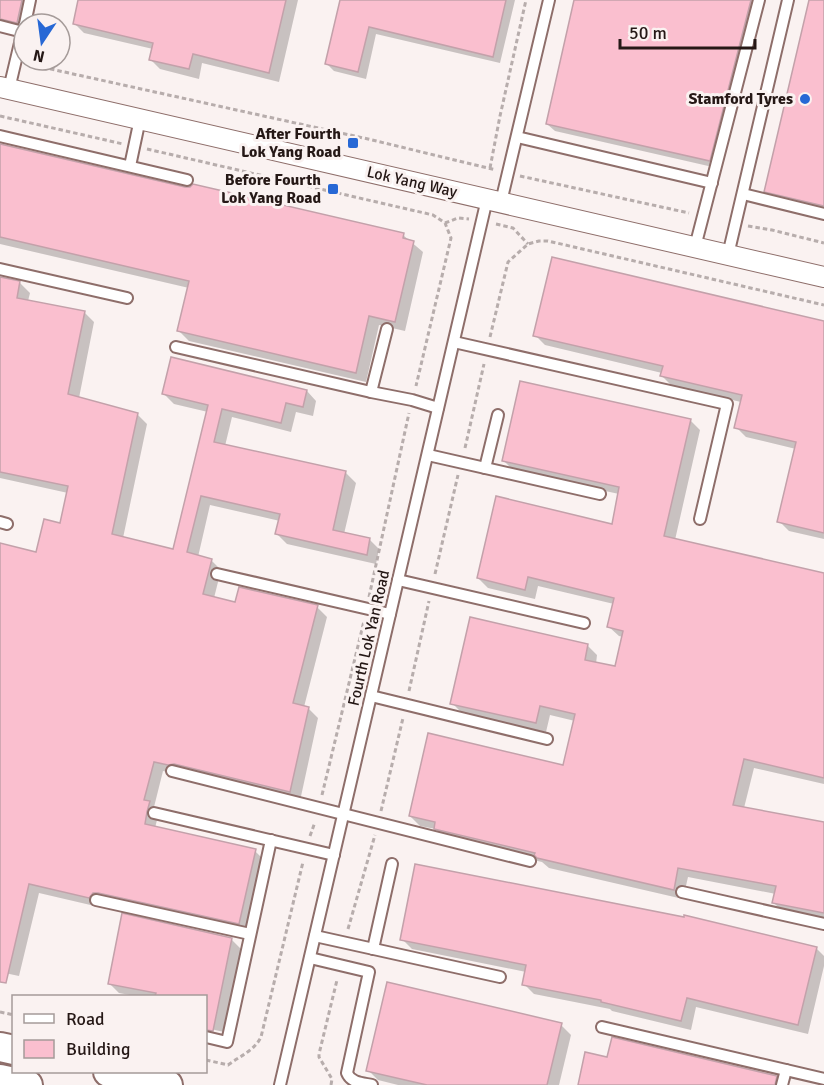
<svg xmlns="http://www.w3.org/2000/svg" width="824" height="1085" viewBox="0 0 824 1085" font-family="Signika,sans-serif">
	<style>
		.shadow { fill: #0003 }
		.building { fill: #fabfcf; stroke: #c3a1aa; stroke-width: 1.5 }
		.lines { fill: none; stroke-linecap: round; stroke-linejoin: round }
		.service-casing { stroke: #8e6e6a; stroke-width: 14 }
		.minor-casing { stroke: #8e6e6a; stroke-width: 22 }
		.secondary-casing { stroke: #8e6e6a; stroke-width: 32 }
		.path { stroke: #b7adac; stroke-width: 3; stroke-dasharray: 4.5 3; stroke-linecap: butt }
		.service { stroke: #fff; stroke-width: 10 }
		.minor { stroke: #fff; stroke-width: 20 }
		.secondary { stroke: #fff; stroke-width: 28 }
		.poi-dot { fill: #2768d5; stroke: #faf2f1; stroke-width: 2 }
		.labels { text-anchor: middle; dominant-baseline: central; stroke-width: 6; stroke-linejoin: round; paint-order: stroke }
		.poi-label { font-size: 16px; font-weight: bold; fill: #251816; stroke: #faf2f1; text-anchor: end }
		.street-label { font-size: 16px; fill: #251816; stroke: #faf2f1 }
	</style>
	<rect width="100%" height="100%" fill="#faf2f1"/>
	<g class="shadow">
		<path d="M0 0H34L24 31 0 30Z"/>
		<path d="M80 0H298L279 82 202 63 199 79 160 69 150 59 153 49 84 33 74 23Z"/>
		<path d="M342 0H515L500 63 376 34 366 79 334 71 327 64Z"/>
		<path d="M575 0H761L717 168 555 131 547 124Z"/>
		<path d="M811 0H824V213L776 201 766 191Z"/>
		<path d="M0 149 403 235 423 252 405 331 379 325 366 382 189 341 179 331 189 288 0 244Z"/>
		<path d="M0 278 20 283 30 293 28 301 84 312 94 322 79 398 137 414 147 424 123 538 174 551 208 412 174 404 164 394 307 391 316 401 313 416 296 412 291 432 232 417 225 446 346 473 356 483 344 534 370 540 379 549 376 564 287 544 277 534 280 521 210 505 198 557 211 560 221 570 214 598 236 604 317 607 327 617 304 707 308 708 318 718 300 801 163 771 154 807 159 812 155 828 255 851 265 861 249 933 103 902 99 907 39 893 19 976 0 972V545L37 554 61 525 68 493 0 478Z"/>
		<path d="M824 322V539L789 531 779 521 796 449 746 437 736 427 741 402 672 386 662 376V373L545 345 535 335Z"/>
		<path d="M690 420 700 430 675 540 824 574V784L754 768 744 808 824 824V920L784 913 774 903 776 894 688 877 683 899 549 868 542 862 445 839 436 829 420 826 410 816 564 767 575 721 550 715 546 732 462 713 452 703 587 645 597 655 596 664 616 668 623 637 619 636 609 627 614 604 538 586 535 599 488 588 478 578 613 525 619 494 514 471 504 461Z"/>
		<path d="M685 919 816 948 824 956V966L808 1034 696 1007 691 1030 612 1011 610 1009 534 994 524 984 526 972 412 949 402 939Z"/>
		<path d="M231 939 241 949 224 1032 206 1028V996H135L119 993 109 983Z"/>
		<path d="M561 1025 571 1035 559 1085H398L378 1080 368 1070Z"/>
	</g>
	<g class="building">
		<path d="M0 0H22L17 23 0 19Z"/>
		<path d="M78 0H286L269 73 193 54 189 69 149 60 153 43 73 24Z"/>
		<path d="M340 0H506L493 57 369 27 358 72 325 64Z"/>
		<path d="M574 0H751L710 161 546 124Z"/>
		<path d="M809 0H824V206L764 192Z"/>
		<path d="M0 144 185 187H190L193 184 404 233 403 238 414 241 395 322 369 316 356 373 177 331 189 281 0 237Z"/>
		<path d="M552 257 824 321V533L777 522 796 442 734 428 742 395 660 376 663 366 533 336Z"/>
		<path d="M0 277 20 281 17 298 85 311 68 394 138 413 112 534 173 549 208 405 162 394 171 357 307 390 303 407 286 403 281 423 222 409 214 442 346 471 333 530 370 538 367 555 275 534 280 514 201 496 187 552 212 559 203 594 235 602 239 587 318 605 293 703 309 707 290 792 174 764 168 765 154 762 144 800 150 801 147 812 145 824 256 849 239 924 98 893H93L89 898 29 884 6 983 0 982V543L36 552 44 519 60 523 68 486 0 472Z"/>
		<path d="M520 381 691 419 664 536 824 573V778L744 759 733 805 824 822V913L772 903 776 886 678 868 674 890 537 858 534 855 535 853 434 829 435 822 409 816 428 733 563 765 575 714 540 706 536 723 450 704 470 617 588 644 585 660 615 666 623 631 607 627 614 598 528 577 525 590 477 578 496 496 612 524 619 487 502 461Z"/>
		<path d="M415 864 684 917V915L817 947 798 1025 687 998 681 1021 601 1002V1000L522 985 526 965 400 940Z"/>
		<path d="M122 913 232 938 213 1031 206 1030V996H155L156 993 108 984Z"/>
		<path d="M387 982 562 1023 547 1085H427L366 1071Z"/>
		<path d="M612 1037 777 1076 775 1085H578L585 1052 607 1057Z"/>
	</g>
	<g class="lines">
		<defs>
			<g id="service">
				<path d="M25 24 30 0"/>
				<path d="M0 26 23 32"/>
				<path d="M9 89 24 26"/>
				<path d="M0 136 187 180"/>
				<path d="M517 137 712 183"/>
				<path d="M130 166 140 119"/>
				<path d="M743 194 824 214"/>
				<path d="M501 202 549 0"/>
				<path d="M695 247 759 0"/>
				<path d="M728 255 788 0"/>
				<path d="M0 269 127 298"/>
				<path d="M454 342 727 404 700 519"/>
				<path d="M176 347 371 392 412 400 438 408"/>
				<path d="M371 392 387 329"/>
				<path d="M428 455 600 494"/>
				<path d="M485 468 498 415"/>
				<path d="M0 522 7 524"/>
				<path d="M217 574 390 614"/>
				<path d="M398 580 584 623"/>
				<path d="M371 696 547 739"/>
				<path d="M172 771 530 861"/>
				<path d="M154 813 334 855"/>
				<path d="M682 892 824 924"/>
				<path d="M96 900 250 934"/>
				<path d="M315 936 500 977"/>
				<path d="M373 949 392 864"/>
				<path d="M310 958 369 972 347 1073C351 1083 363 1083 372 1085"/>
				<path d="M602 1027 824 1079"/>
				<path d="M206 1037 227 1042 271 840"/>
				<path d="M280 1085 487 199"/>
				<path d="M782 1085 786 1070"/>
			</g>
			<path id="minor" d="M0 87 824 277"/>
			<g id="secondary">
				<path d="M0 1047 14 1050"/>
				<path d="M108 1072 168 1085"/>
				<path d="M0 1079 28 1085"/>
			</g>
		</defs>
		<use href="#service" class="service-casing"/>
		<use href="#minor" class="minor-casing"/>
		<use href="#secondary" class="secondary-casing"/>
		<g class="path">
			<path d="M28 64 368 139 496 170"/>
			<path d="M0 116 123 144"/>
			<path d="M147 149 433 215 445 223 451 238 416 386"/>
			<path d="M490 168 500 116 526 0"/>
			<path d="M520 176 689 213"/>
			<path d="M445 223 458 218 469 219"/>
			<path d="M496 224 513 228 528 244"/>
			<path d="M748 226 772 230 824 243"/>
			<path d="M490 337 508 262 528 244 539 241H548L824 305"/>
			<path d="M465 448 484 364"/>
			<path d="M435 574 458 475"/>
			<path d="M369 597 409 413"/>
			<path d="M409 691 429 601"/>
			<path d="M322 795 364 621"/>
			<path d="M381 811 403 718"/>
			<path d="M310 836 315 822"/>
			<path d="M348 929 375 835"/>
			<path d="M0 1012 14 1015"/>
			<path d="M206 1060 228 1065C240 1056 254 1051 261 1037L303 862"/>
			<path d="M331 1085 332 1079 319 1057V1054L337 980"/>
		</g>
		<use href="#service" class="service"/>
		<use href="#minor" class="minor"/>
		<use href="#secondary" class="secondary"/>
	</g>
	<g class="poi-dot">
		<circle cx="805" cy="99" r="6"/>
		<rect x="347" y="137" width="12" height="12" rx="3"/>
		<rect x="327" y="183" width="12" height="12" rx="3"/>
	</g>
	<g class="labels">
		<g class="poi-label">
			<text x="793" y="99">Stamford Tyres</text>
			<text x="341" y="134">After Fourth<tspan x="341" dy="18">Lok Yang Road</tspan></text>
			<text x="321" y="180">Before Fourth<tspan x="321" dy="18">Lok Yang Road</tspan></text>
		</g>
		<g class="street-label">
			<text transform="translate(412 182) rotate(13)">Lok Yang Way</text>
			<text transform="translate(369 638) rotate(-77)">Fourth Lok Yan Road</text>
		</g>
	</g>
	<rect x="12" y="995" width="195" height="78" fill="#faf2f1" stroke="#a59b99" stroke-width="1.5"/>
	<rect x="24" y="1014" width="30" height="9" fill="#ffffff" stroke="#a59b99" stroke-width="1.5"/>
	<text x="66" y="1025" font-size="18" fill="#251816">Road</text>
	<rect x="24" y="1040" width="30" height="18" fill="#fabfcf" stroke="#a59b99" stroke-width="1.5"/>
	<text x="66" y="1055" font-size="18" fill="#251816">Building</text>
	<g transform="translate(42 42) rotate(193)"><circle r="28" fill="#faf2f1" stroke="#a59b99" stroke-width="1.5"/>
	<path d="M0-4.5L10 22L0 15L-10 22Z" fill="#2768d5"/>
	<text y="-9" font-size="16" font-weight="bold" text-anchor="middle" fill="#251816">N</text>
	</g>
	<path d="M620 39v9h135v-9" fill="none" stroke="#251816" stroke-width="3"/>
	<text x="629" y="39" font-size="18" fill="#251816" stroke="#faf2f1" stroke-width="4.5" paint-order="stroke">50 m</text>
</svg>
